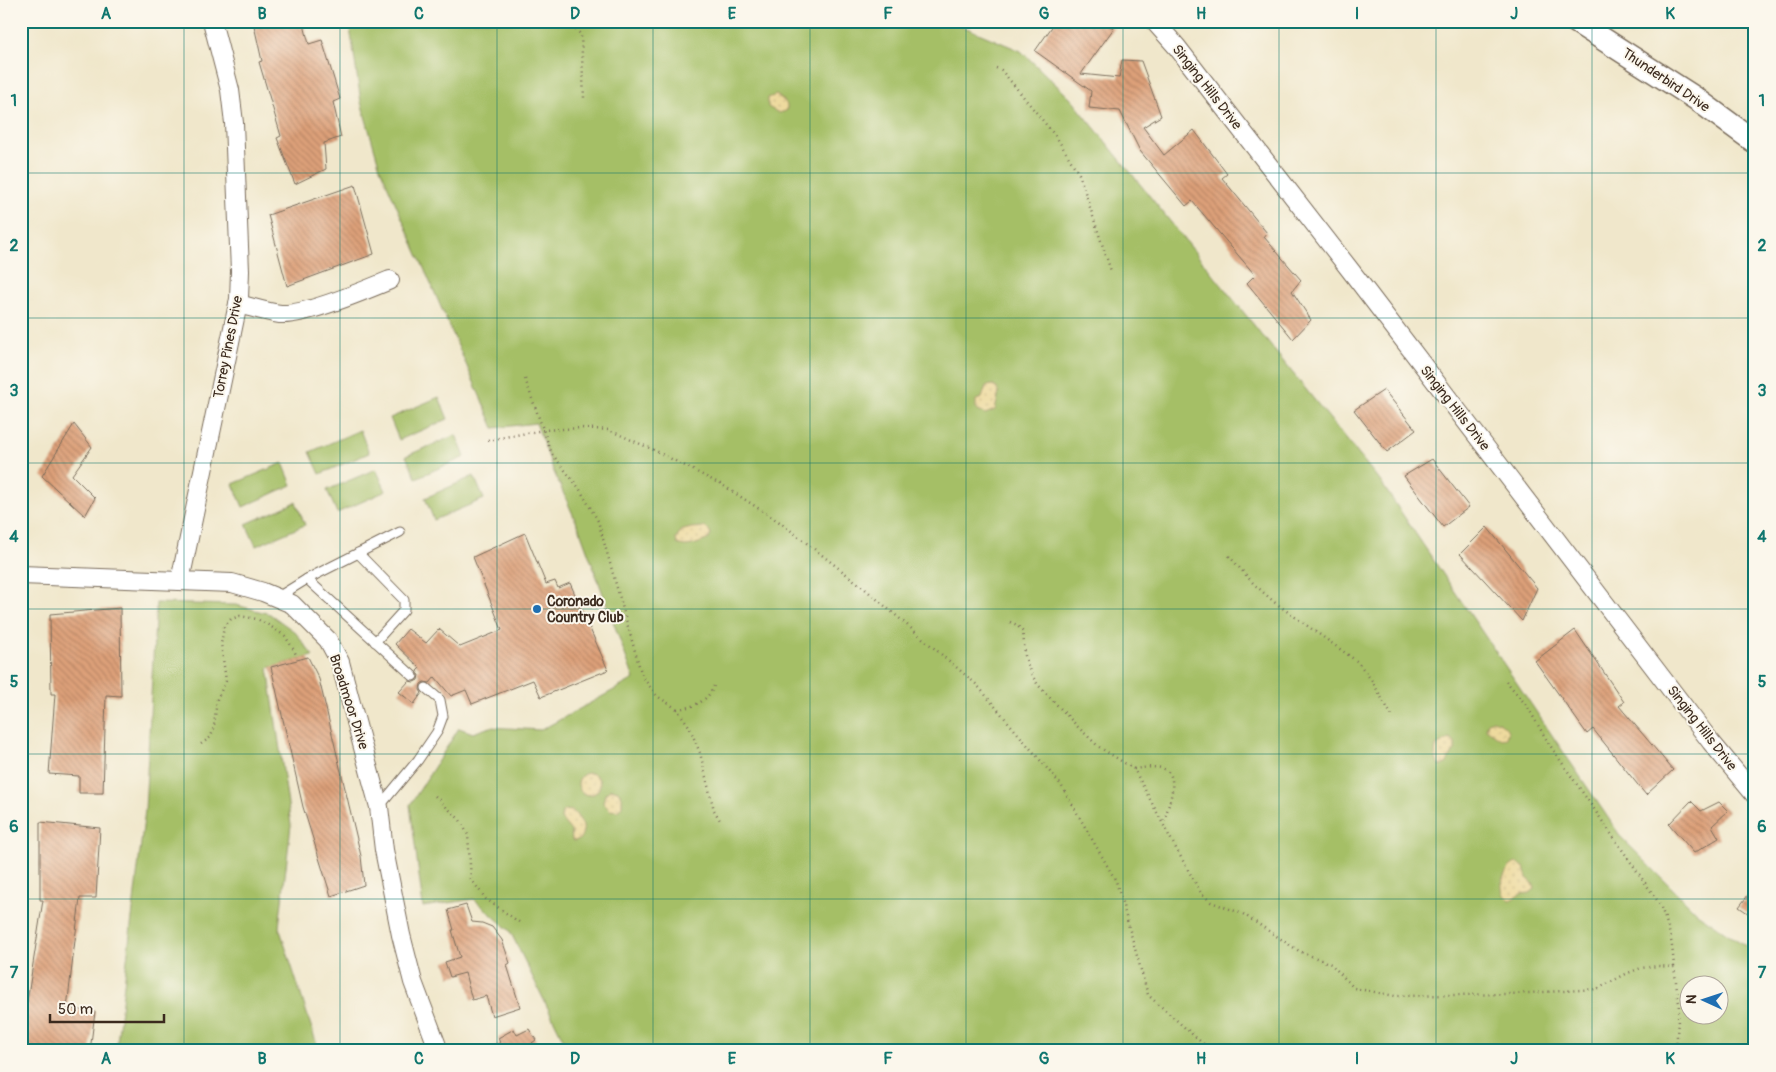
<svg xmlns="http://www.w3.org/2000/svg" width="1776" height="1072" viewBox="0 0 1776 1072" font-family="Pangolin,sans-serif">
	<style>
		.green { fill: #a5bf66; stroke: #707442; fill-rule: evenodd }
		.sand { fill: url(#sand-dots); stroke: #94825e }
		.building { fill: url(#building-back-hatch) }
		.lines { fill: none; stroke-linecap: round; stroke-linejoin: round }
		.service-casing { stroke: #7a6c5b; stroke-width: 11 }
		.minor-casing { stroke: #7a6c5b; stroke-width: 20 }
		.tertiary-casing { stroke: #7a6c5b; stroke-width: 25 }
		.path { stroke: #7a6c5b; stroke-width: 2.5; stroke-dasharray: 1 4; stroke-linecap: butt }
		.service { stroke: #fff; stroke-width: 9 }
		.minor { stroke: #fff; stroke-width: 18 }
		.tertiary { stroke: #fff; stroke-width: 22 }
		.grid { fill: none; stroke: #0f766e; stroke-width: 1; stroke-opacity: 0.55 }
		.poi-dot { fill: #1f6fb2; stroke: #fbf7ec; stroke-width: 2 }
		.labels { text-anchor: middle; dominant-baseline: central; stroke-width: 4; stroke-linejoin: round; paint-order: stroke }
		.street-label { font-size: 14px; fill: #3b2a1e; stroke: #fbf7ec }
		.poi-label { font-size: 14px; font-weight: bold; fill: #3b2a1e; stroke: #fbf7ec; text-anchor: start }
		.neatline { fill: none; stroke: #0f766e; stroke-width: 2 }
		.grid-label { font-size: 16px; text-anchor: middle; font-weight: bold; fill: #0f766e }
	</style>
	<defs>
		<pattern id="sand-dots" width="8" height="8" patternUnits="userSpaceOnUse" patternTransform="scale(1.25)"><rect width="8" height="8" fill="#eeda9e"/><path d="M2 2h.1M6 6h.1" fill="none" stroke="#cdbb88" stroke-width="1.8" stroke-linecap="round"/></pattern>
		<pattern id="building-back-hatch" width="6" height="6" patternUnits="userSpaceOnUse" patternTransform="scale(1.25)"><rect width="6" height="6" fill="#dda079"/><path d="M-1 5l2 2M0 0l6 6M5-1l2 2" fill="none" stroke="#b48363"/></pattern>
	</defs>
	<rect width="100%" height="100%" fill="#fbf7ec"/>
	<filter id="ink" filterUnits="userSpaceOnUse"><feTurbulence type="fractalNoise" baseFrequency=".02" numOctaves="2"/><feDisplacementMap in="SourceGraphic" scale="10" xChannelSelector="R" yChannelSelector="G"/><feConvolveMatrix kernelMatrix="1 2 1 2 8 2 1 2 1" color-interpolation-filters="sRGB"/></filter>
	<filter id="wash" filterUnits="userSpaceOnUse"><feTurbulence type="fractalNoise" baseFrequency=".0096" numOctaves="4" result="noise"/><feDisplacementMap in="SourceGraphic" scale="20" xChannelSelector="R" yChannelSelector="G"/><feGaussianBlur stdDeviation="1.12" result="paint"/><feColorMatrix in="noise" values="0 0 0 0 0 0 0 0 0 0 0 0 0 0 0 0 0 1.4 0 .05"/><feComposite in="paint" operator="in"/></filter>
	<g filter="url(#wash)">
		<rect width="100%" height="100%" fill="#f0e7cb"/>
		<g class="green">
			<path d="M349 21H950L1021 51 1072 100 1380 481 1621 837 1697 913 1755 952V1051H569L510 931 474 899 423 907 410 805 459 728 473 733 490 727 541 730 634 679 579 528 554 472 536 423 494 428 380 168 361 102ZM1688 984H1718V1014H1688Z"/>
			<path d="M439 397 448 419 399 440 390 418Z"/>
			<path d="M360 430 369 453 320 474 310 452Z"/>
			<path d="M456 435 465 457 416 478 406 456Z"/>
			<path d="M283 463 292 485 243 507 233 484Z"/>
			<path d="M376 469 386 491 337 513 327 490Z"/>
			<path d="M474 476 484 499 434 520 425 498Z"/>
			<path d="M296 502 305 525 256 546 246 524Z"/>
			<path d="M156 603 236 605 270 614 295 632 313 656 268 668 291 825 279 927 319 1051H116L145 810Z"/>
		</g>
		<g class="sand">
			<path d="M776 95C782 99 790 103 786 111L779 113 768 107V98Z"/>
			<path d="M992 385 996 387 999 393 995 410 985 414 978 411 976 408V400L982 398 986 386Z"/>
			<path d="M704 527 709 530 711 534 709 539C699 543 687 549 677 544L676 539 680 531 691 528Z"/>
			<path d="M1493 720C1500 722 1505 725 1508 731L1506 738 1501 739 1486 729 1488 722Z"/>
			<path d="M1449 739 1455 742V750L1446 764 1440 766C1435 761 1434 753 1436 746Z"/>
			<circle cx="589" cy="784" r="11"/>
			<path d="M611 789 618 791 622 797V806L618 811 610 810 603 803 605 794Z"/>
			<path d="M564 810 573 811C581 821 588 827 579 840L574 841 572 840 571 831 561 819 562 812Z"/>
			<path d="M1516 863 1524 867 1527 878 1533 883 1535 889 1530 893 1521 894 1510 900C1495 893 1503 868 1516 863Z"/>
		</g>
		<g id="blocks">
			<g class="building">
				<path d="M253 21H303L309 44 322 40 340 99 333 102 341 137 324 143 326 169 295 184 277 138 281 136 259 62 262 61Z"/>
				<path d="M1056 21H1100L1114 28 1081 74 1119 78 1122 60 1141 61 1161 116 1143 127 1164 155 1194 130 1227 174 1222 178 1267 233 1264 237 1301 280 1292 291 1311 320 1293 339 1247 283 1255 275 1192 201 1186 206 1140 151 1120 111 1089 108 1091 91 1035 51Z"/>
				<path d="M355 185 374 254 287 286 268 215Z"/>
				<path d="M1384 390 1416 430 1387 452 1354 410Z"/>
				<path d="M74 424 92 447 72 475 95 498 85 516 42 476Z"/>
				<path d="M1432 459 1469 507 1443 527 1404 476Z"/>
				<path d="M1487 527 1537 588 1522 621 1460 554Z"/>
				<path d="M525 533 546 584 555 581 558 588 570 583 608 670 541 697 533 680 472 704 466 690 451 696 435 677 430 683 424 682 421 684 420 690 422 693 414 704 399 692 409 681 414 682 418 680 419 675 417 671 420 668 395 644 408 629 426 643 439 629 460 647 502 630 473 557Z"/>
				<path d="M120 608 121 696 106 695 103 793H79V776L49 774 55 694H51L50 614Z"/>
				<path d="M1575 630 1624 702 1619 706 1673 770 1646 795 1593 729 1587 734 1535 661Z"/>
				<path d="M308 657 319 679 361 856 364 885 331 896 303 807 271 667Z"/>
				<path d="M1691 801 1701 811 1719 802 1728 811 1712 826 1719 838 1694 853 1669 824Z"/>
				<path d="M40 822 100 828 96 898H80L67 1008 95 1012 90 1051H21V1001L27 1002 43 900H40Z"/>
				<path d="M1755 886V918L1739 907Z"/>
				<path d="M466 905 472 922 482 923 492 927 502 940 510 963 507 965 520 1007 492 1016 486 996 472 1000 465 973 450 977 445 962 460 957 452 930H454L448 910Z"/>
				<path d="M514 1029 517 1035 529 1029 536 1040 532 1043 536 1051H486L500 1043 498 1038Z"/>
			</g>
		</g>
	</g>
	<g filter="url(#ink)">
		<use href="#blocks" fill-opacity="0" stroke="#7a6c5b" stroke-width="1"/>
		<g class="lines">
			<defs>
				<g id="service">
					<path d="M358 553 404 600V610L375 642"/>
					<path d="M307 579 400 532"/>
					<path d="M278 597 307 579 413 676"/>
					<path d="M379 807 418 760 437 732 443 716 440 700 426 688"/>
				</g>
				<g id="minor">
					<path d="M1154 21 1177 47 1354 275 1711 742 1755 795"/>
					<path d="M238 304C251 307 266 312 280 314 304 316 366 290 390 280"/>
					<path d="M21 575 232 583 263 592 292 604 328 640 340 662 379 807 384 850 401 935 413 982 439 1051"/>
					<path d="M180 581 239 299 240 271 234 123 230 90 212 21"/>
				</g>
				<path id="tertiary" d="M1575 21 1695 98 1755 142"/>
			</defs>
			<use href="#service" class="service-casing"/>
			<use href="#minor" class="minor-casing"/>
			<use href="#tertiary" class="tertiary-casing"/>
			<g class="path">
				<path d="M569 21 581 35 584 98"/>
				<path d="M996 68 1001 70 1013 84 1057 138 1079 174 1111 271"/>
				<path d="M525 379 552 454 579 488 598 521 642 676 657 696 677 709 689 726 700 753 714 810 721 822"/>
				<path d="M488 440 544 430 581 428 609 430 654 450 724 486 781 523 864 588 977 685 1061 785 1116 881 1148 995 1201 1042 1215 1051"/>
				<path d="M1229 556 1253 583 1274 602 1358 662 1372 681 1392 716"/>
				<path d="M1010 622 1017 625 1023 632 1025 656 1030 672 1038 685 1079 728 1099 747 1134 769 1173 843 1201 893 1211 902 1243 914 1299 951 1331 964 1354 988 1395 996 1510 994 1581 990 1597 989 1628 973 1641 968 1658 966 1674 967 1679 1004 1676 1051"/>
				<path d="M1506 681 1527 706 1549 744 1659 903C1670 929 1672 940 1674 967"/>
				<path d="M677 709C695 707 709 701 715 683"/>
				<path d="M201 744 211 737 214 726 217 699 226 681 221 644 224 627 231 619 240 616 257 619 270 626 285 636 294 650 297 657"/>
				<path d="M1134 769C1142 768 1153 766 1161 768 1183 773 1167 809 1163 824"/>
				<path d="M435 796 460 820 468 835 471 879 486 899 519 922"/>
			</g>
			<use href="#service" class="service"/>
			<use href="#minor" class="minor"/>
			<use href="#tertiary" class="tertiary"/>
		</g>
	</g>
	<path class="grid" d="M184 21V1051M340 21V1051M497 21V1051M653 21V1051M810 21V1051M966 21V1051M1123 21V1051M1279 21V1051M1436 21V1051M1592 21V1051M21 173H1755M21 318H1755M21 463H1755M21 609H1755M21 754H1755M21 899H1755"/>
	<circle class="poi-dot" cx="537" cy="609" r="5"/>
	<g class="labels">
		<g class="street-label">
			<text transform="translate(1666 80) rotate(34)">Thunderbird Drive</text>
			<text transform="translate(1207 87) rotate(52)">Singing Hills Drive</text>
			<text transform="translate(228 347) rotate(-79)">Torrey Pines Drive</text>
			<text transform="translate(1455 408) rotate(52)">Singing Hills Drive</text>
			<text transform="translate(349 702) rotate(72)">Broadmoor Drive</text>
			<text transform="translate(1702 728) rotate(52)">Singing Hills Drive</text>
		</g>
		<g class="poi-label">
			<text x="547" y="601">Coronado<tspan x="547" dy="16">Country Club</tspan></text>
		</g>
	</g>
	<rect width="1776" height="1072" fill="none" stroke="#fbf7ec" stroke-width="55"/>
	<g transform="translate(1704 1000) rotate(273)"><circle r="24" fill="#fbf7ec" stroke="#aea59a"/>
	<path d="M0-4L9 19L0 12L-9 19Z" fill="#1f6fb2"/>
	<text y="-8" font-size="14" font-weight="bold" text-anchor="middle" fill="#3b2a1e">N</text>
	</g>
	<path d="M50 1014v8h114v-8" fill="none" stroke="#3b2a1e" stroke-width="2.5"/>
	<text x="58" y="1014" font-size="15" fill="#3b2a1e" stroke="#fbf7ec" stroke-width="4" paint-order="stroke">50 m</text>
	<rect x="28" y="28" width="1720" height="1016" class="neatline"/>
	<g class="grid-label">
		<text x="106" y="19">A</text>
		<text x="262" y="19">B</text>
		<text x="419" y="19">C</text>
		<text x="575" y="19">D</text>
		<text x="732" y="19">E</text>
		<text x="888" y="19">F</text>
		<text x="1044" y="19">G</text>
		<text x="1201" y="19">H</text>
		<text x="1357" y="19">I</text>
		<text x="1514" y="19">J</text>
		<text x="1670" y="19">K</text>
		<text x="14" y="106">1</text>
		<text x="1762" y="106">1</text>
		<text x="14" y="251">2</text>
		<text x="1762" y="251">2</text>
		<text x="14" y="396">3</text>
		<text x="1762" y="396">3</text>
		<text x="14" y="542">4</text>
		<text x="1762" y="542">4</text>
		<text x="14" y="687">5</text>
		<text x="1762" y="687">5</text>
		<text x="14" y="832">6</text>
		<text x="1762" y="832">6</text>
		<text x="14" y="978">7</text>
		<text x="1762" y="978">7</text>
		<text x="106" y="1064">A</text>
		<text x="262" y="1064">B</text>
		<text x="419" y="1064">C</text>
		<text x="575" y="1064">D</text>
		<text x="732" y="1064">E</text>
		<text x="888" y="1064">F</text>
		<text x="1044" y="1064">G</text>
		<text x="1201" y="1064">H</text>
		<text x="1357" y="1064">I</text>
		<text x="1514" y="1064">J</text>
		<text x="1670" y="1064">K</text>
	</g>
</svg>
